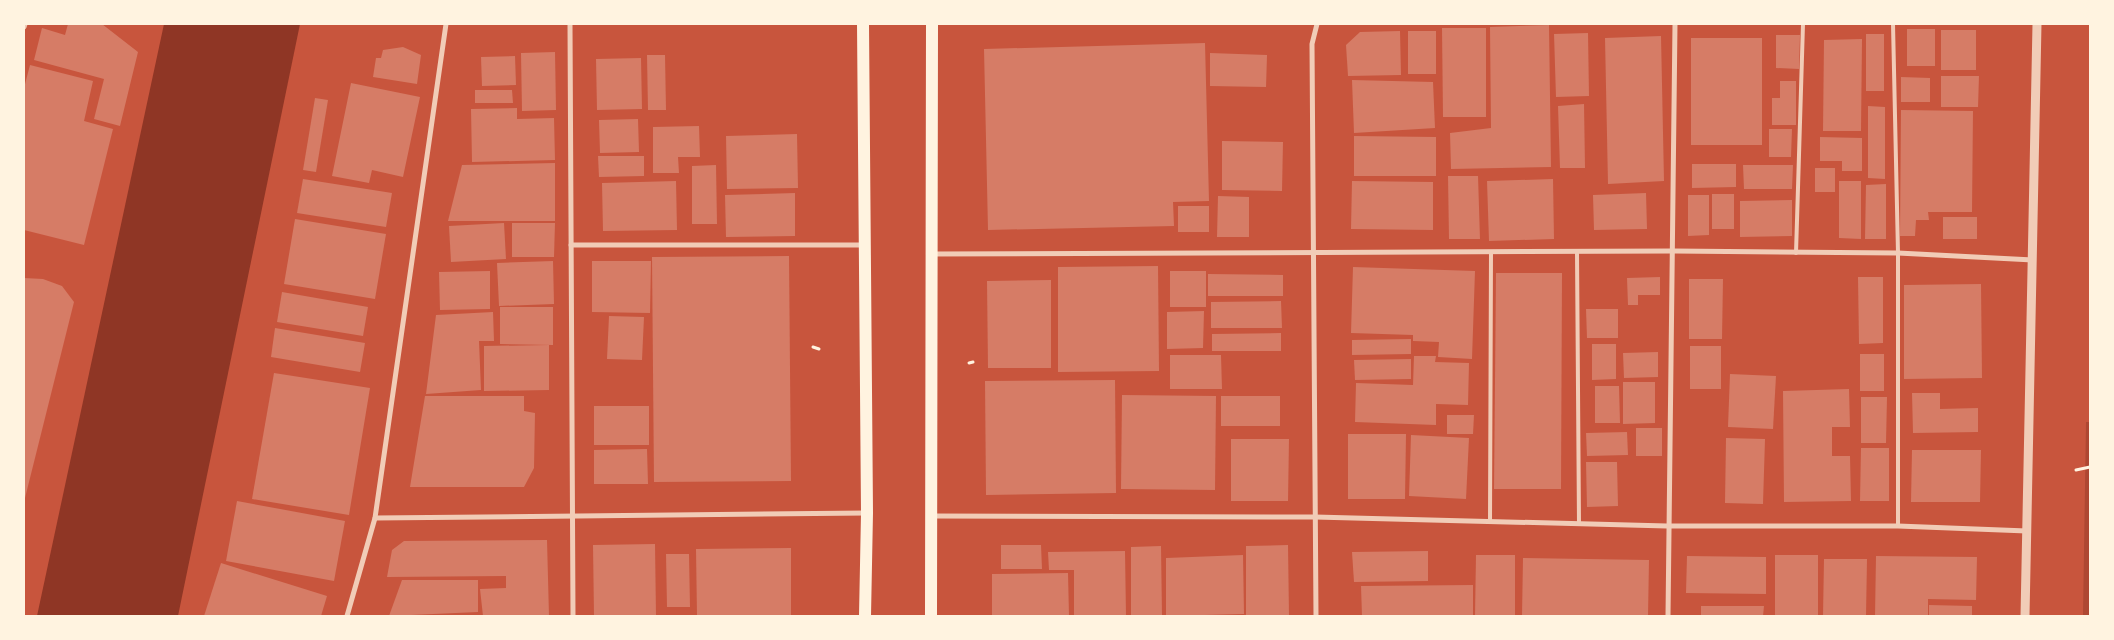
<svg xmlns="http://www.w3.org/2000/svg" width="2114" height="640" viewBox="0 0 2114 640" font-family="Quicksand,sans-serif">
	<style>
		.green { fill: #ae4732 }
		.water { fill: #8f3625 }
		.building { fill: #d67c66 }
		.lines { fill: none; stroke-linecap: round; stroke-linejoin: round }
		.path { stroke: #fff3e0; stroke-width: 3 }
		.service { stroke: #f1ccb7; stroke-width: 4 }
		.minor { stroke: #f1ccb7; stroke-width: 5 }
		.tertiary { stroke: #f1ccb7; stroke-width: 9 }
		.primary { stroke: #fff3e0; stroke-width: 12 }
	</style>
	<rect width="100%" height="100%" fill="#c8553d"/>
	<path class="green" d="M2086 422H2090V616H2083Z"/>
	<path class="water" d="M164 24H300L178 616H37Z"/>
	<g class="building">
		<path d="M68 24H102L138 52 120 126 94 119 104 79 34 60 42 28 65 35Z"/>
		<path d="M1549 25 1551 167 1451 169 1450 133 1491 128 1490 27Z"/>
		<path d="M1442 28H1486V117H1443Z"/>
		<rect x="1907" y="29" width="28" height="37"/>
		<rect x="1941" y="30" width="35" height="40"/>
		<path d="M1400 31 1401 75 1348 76 1346 45 1360 32Z"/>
		<rect x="1408" y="31" width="28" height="43"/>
		<path d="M1588 33 1589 96 1556 97 1554 34Z"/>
		<rect x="1866" y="34" width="18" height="57"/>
		<path d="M1776 35H1800L1799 69 1776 68Z"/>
		<path d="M1661 36 1664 181 1608 184 1605 38Z"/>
		<rect x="1691" y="38" width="71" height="107"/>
		<path d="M1862 39 1861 131H1823L1824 40Z"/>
		<path d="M1205 43 1209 201 1173 202 1174 226 988 230 984 49Z"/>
		<path d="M403 47 421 55 417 84 373 77 376 58H381L383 50Z"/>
		<path d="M555 52 556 110 522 111 521 53Z"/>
		<path d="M1210 53 1267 55 1266 87 1210 86Z"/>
		<path d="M647 55H665L666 110H648Z"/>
		<path d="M515 56 516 85 482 86 481 57Z"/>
		<path d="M641 58 642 109 597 110 596 59Z"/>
		<path d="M30 65 93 81 84 121 113 129 84 245 24 230V88Z"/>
		<path d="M1941 76H1979L1978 107H1941Z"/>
		<path d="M1901 77 1930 78V102H1901Z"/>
		<path d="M1352 80 1433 82 1435 128 1354 133Z"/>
		<path d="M1780 81H1796V125H1772V98H1780Z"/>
		<path d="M351 83 420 97 403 177 372 170 369 183 332 176Z"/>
		<path d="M475 90H512L513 103H475Z"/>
		<path d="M315 98 328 100 316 172 303 170Z"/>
		<path d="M1584 104 1585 168H1560L1558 106Z"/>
		<path d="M1868 106 1885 107V179L1868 178Z"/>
		<path d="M517 108V119L554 118 555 160 472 162 471 109Z"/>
		<path d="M1901 110 1973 111 1972 212H1928L1929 220H1916L1915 236H1900Z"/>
		<path d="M638 119 639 152 600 153 599 120Z"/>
		<path d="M699 126 700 157H678L679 173H653V127Z"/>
		<path d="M1769 129H1792L1791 157H1769Z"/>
		<path d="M797 134 798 188 727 189 726 136Z"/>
		<path d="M1354 136 1436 137V176H1354Z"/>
		<path d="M1820 137 1862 138V171H1842V161H1820Z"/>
		<path d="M1222 141 1283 142 1282 191 1222 190Z"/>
		<path d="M598 156H644V176L599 177Z"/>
		<path d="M555 163V221H448L462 165Z"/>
		<path d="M1692 164H1736V187L1692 188Z"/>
		<path d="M716 165 717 224H692V166Z"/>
		<path d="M1743 165H1793L1792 189H1744Z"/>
		<rect x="1815" y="168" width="20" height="24"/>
		<path d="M1448 176H1478L1480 239H1449Z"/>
		<path d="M303 179 392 193 386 227 297 213Z"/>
		<path d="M1553 179 1554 239 1489 241 1487 181Z"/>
		<path d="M676 181 677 230 603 231 602 183Z"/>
		<path d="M1352 181 1433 182V230L1351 229Z"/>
		<path d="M1839 181H1861V239L1839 238Z"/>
		<path d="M1886 184V239H1865L1866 185Z"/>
		<path d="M795 193V236L726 237 725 195Z"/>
		<path d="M1646 193 1647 229 1594 230 1593 195Z"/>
		<rect x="1712" y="194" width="22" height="35"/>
		<path d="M1688 195H1709V235L1688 236Z"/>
		<path d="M1218 196 1249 197V237H1217Z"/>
		<path d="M1792 200V236L1740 237V201Z"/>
		<rect x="1178" y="206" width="31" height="26"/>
		<rect x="1943" y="217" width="34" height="22"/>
		<path d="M295 219 386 234 375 299 284 284Z"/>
		<path d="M504 223 506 259 451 262 449 226Z"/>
		<path d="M512 223H555L554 257H512Z"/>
		<path d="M789 256 791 481 654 482 652 257Z"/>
		<path d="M553 261 554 304 499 306 497 263Z"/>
		<path d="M592 261H651L650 313 592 312Z"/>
		<path d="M1158 266 1159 371 1058 372V267Z"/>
		<path d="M1353 267 1475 271 1472 359 1438 357 1439 342 1413 341V335L1351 333Z"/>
		<path d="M490 271V309L440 310 439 272Z"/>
		<rect x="1170" y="271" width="36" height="36"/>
		<path d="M1496 273H1562L1561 489H1494Z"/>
		<path d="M1208 274 1283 275V296H1208Z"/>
		<path d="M1660 277V295H1638V305H1628L1627 278Z"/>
		<path d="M1858 277H1883V343L1859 344Z"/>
		<path d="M24 278 43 279 62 286 74 302 24 502Z"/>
		<path d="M1689 279H1723L1722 339H1689Z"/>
		<path d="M1051 280V368H988L987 281Z"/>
		<path d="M1981 284 1982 378 1904 379V285Z"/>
		<path d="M282 292 368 307 363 336 277 322Z"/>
		<path d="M1281 301 1282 328H1211V302Z"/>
		<path d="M500 307H553V345L500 344Z"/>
		<path d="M1586 309H1618V338H1587Z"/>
		<path d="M1204 311 1203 348 1167 349V312Z"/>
		<path d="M493 312 494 341H479L481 390 426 394 436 315Z"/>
		<path d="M609 316 644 317 642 360 607 359Z"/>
		<path d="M275 328 365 343 360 372 271 357Z"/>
		<path d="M1281 333V351H1212V334Z"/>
		<path d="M1411 339V354L1352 355V340Z"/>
		<path d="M1592 344H1616V379L1592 380Z"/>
		<path d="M549 345V390L484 391V346Z"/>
		<rect x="1690" y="346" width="31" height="43"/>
		<path d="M1658 352V377L1624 378 1623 353Z"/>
		<rect x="1860" y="354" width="24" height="37"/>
		<path d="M1170 355H1221L1222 389H1170Z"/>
		<path d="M1414 356H1436L1435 362 1469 363 1468 405 1436 404V425L1355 422 1356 383 1413 385Z"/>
		<path d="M1411 359V379L1355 380 1354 360Z"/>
		<path d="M274 373 370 388 349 515 252 499Z"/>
		<path d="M1730 374 1776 376 1773 429 1728 427Z"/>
		<path d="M1115 380 1116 493 986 495 985 381Z"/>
		<path d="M1623 382H1655V423L1623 424Z"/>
		<path d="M1595 386H1619L1620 423H1595Z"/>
		<path d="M1849 389 1850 427H1832V456H1850L1851 501 1784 502 1783 391Z"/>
		<path d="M1912 393H1940V409L1978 408V432L1913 433Z"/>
		<path d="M1122 395 1216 396 1215 490 1121 489Z"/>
		<path d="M425 396H524V411L535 413 534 468 524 487H410Z"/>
		<rect x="1221" y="396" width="59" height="30"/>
		<path d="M1861 397H1887L1886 443H1861Z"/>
		<rect x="594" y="406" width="55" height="39"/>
		<path d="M1447 415H1474L1473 434H1447Z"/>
		<rect x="1636" y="428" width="26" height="28"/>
		<path d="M1627 432 1628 455 1587 456 1586 433Z"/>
		<path d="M1348 434H1406L1405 499H1348Z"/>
		<path d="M1411 435 1469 438 1466 499 1409 496Z"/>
		<path d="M1726 438 1765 439 1763 504 1725 503Z"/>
		<path d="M1231 439H1289L1288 501H1231Z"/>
		<path d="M1861 448H1889V501H1860Z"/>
		<path d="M647 449 648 484H594V450Z"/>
		<path d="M1912 450H1981L1980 502H1911Z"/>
		<path d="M1586 462H1617L1618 506 1587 507Z"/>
		<path d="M237 501 345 521 334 581 226 561Z"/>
		<path d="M547 540 549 616H483L480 589 506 588V576L387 577 392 550 404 541Z"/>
		<path d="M655 544 656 616H594L593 545Z"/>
		<path d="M1001 545H1041L1042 569H1001Z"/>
		<path d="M1288 545 1289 616H1246V546Z"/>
		<path d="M1161 546 1162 616H1131V547Z"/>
		<path d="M791 548V616H697L696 549Z"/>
		<path d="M1125 551 1126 616H1074V570H1049L1048 552Z"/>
		<path d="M1428 551V581L1354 582 1352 552Z"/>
		<path d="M666 554H689L690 607H667Z"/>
		<path d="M1243 555 1244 614 1166 616V558Z"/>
		<path d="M1476 555H1515V616H1475Z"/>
		<rect x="1775" y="555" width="43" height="61"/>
		<path d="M1687 556 1766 557V594L1686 593Z"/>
		<path d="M1876 556 1977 557 1976 600 1928 599V616H1875Z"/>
		<path d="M1523 558 1649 560 1648 616H1522Z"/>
		<path d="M1824 559H1867L1866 616H1823Z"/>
		<path d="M221 563 327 596 321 616H204Z"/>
		<path d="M1068 573 1069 616H992V574Z"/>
		<path d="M402 580H478V612L389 616Z"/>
		<path d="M1473 585V616H1362L1361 586Z"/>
		<path d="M1929 605 1972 606V616H1929Z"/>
		<path d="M1701 606H1764L1763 616H1701Z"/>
	</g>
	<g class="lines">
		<g class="path">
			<path d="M813 347 819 349"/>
			<path d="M969 363 973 362"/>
			<path d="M2076 470 2090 467"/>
		</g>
		<g class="service">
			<path d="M1893 24 1898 253V526"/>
			<path d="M1577 252 1579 524"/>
			<path d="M1796 253 1803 24"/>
			<path d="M1490 521 1491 252"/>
		</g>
		<g class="minor">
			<path d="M570 24 573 616"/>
			<path d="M24 27 25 24"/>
			<path d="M571 245H865"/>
			<path d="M932 254 1674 251 1898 253 2033 260"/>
			<path d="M933 516 1315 517 1667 526H1898L2027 531"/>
			<path d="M375 518 867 513"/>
			<path d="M347 616 375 518 446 24"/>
			<path d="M1316 616 1312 44 1317 24"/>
			<path d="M1668 616 1675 24"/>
		</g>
		<path class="tertiary" d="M2025 616 2037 24"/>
		<g class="primary">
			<path d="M863 24 867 513 865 616"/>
			<path d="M931 616 932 24"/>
		</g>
	</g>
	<rect width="2114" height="640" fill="none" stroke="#fff3e0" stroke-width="50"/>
</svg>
